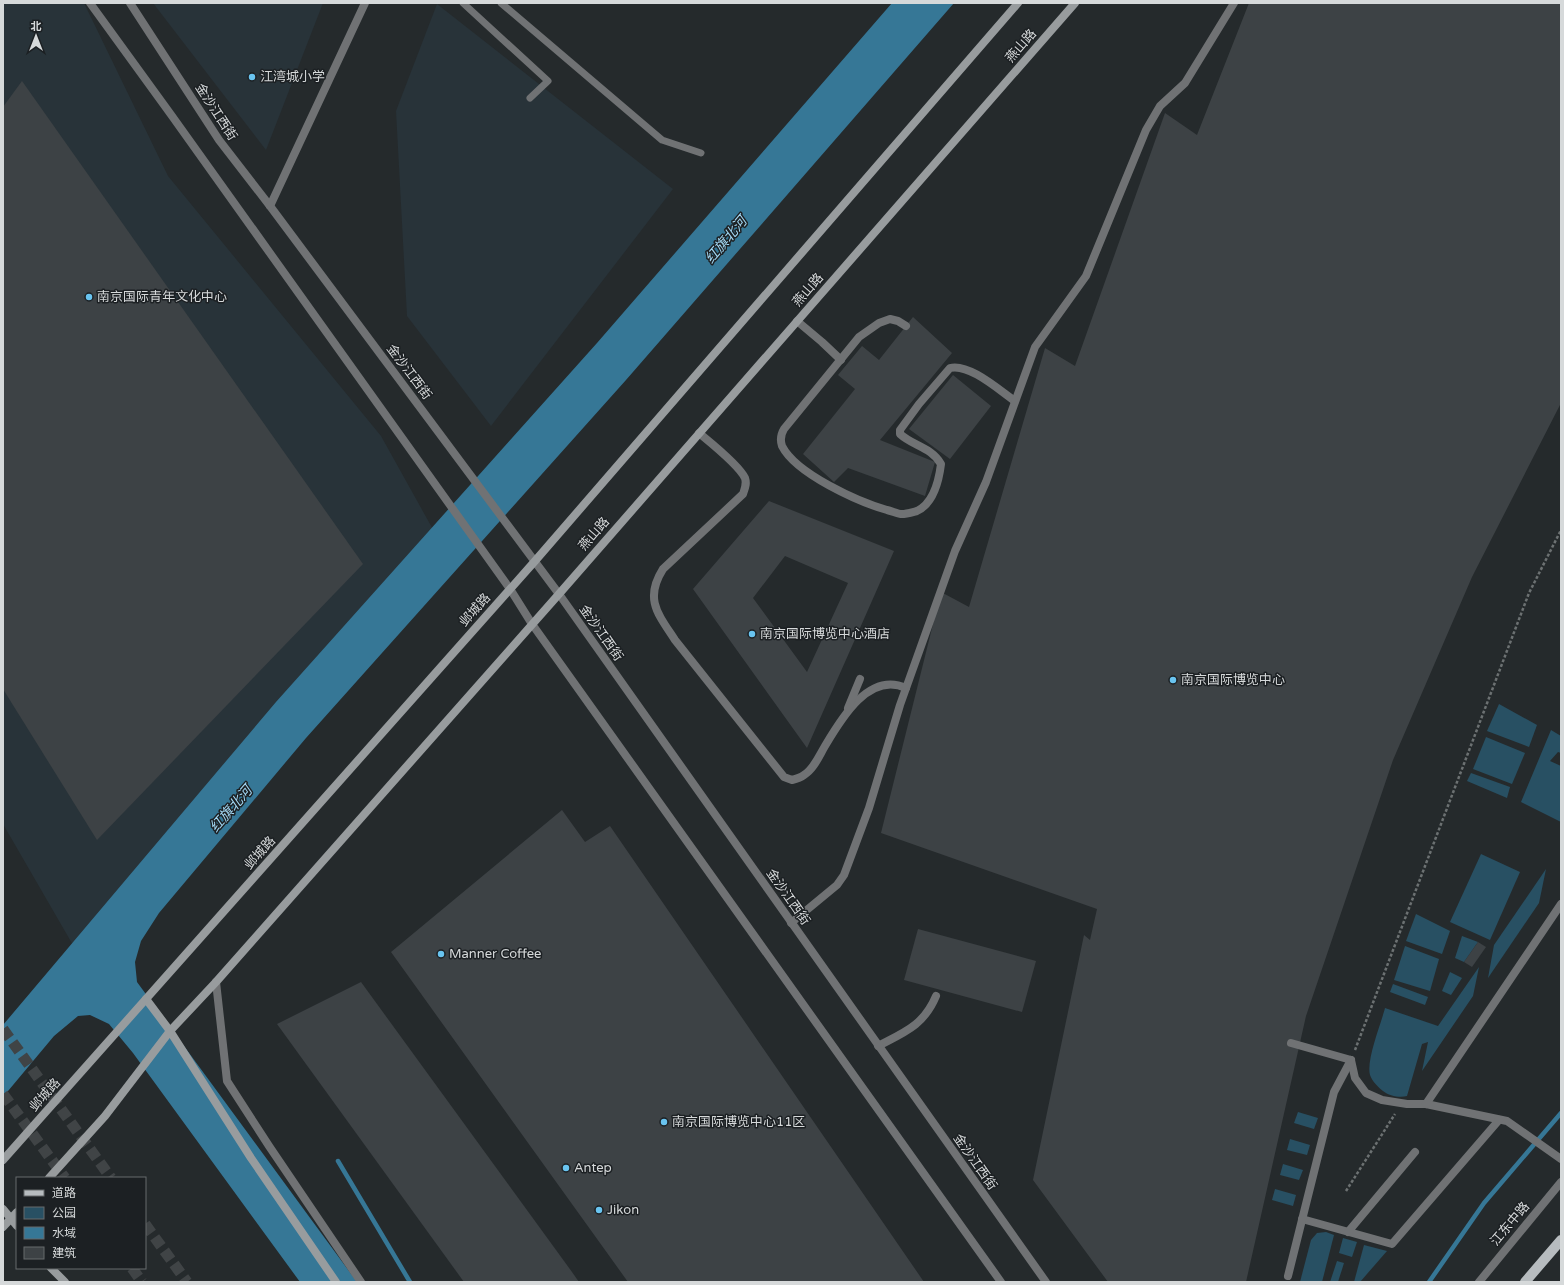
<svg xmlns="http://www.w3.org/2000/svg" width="1564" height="1285" viewBox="0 0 1564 1285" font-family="'Varela Round','Noto Sans SC',sans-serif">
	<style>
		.built { fill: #283339 }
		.green { fill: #285063 }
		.water { fill: #367796 }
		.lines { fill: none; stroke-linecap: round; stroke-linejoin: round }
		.stream { stroke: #367796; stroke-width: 4.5 }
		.building { fill: #3d4245; fill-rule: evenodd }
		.trunk-tunnel { stroke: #404446; stroke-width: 11; stroke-dasharray: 11 5.5; stroke-linecap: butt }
		.path { stroke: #6c7172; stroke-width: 2.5; stroke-dasharray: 3 2; stroke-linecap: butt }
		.service { stroke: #707274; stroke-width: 7 }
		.minor { stroke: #707274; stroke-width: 8 }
		.tertiary { stroke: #707274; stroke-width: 8 }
		.secondary { stroke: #989c9e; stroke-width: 8 }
		.primary { stroke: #b7bcbf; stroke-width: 10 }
		.poi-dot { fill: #69c4f0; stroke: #1c2023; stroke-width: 1.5 }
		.labels { text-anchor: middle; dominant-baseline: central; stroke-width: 3; stroke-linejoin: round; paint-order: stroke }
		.street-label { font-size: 13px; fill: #d6d9da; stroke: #1c2023 }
		.poi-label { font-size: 13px; fill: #d6d9da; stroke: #1c2023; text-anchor: start }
		.water-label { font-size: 14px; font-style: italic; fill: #a3d8f4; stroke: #1c2023 }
	</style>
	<rect width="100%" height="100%" fill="#252a2c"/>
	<g class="built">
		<path d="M3 3H84L168 176 381 436 440 542 77 952 3 824Z"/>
		<path d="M153 3H323L266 150Z"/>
		<path d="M437 4 673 189 491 426 407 316 396 111Z"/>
	</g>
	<g class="green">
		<path d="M1499 704 1537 725 1529 747 1487 731Z"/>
		<path d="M1551 730 1561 736V753L1558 752 1550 761 1561 766V822L1521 802Z"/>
		<path d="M1486 737 1525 753 1512 784 1473 769Z"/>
		<path d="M1471 773 1510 787 1507 798 1467 781Z"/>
		<path d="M1481 854 1520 872 1490 940 1450 922Z"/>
		<path d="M1546 869 1539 903 1488 978 1494 945Z"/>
		<path d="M1416 914 1450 931 1442 954 1406 941Z"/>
		<path d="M1462 936 1478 942 1464 962 1455 958Z"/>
		<path d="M1405 946 1439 959 1430 991 1394 980Z"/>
		<path d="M1479 967 1473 996 1422 1071 1428 1042 1422 1044 1407 1096C1400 1098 1389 1096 1383 1091 1378 1087 1372 1081 1370 1075 1366 1060 1381 1024 1385 1008L1438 1026Z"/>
		<path d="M1450 972 1462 978 1451 995 1442 991Z"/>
		<path d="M1393 984 1428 997 1425 1005 1390 992Z"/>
		<path d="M1298 1112 1318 1118 1314 1129 1294 1123Z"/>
		<path d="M1290 1139 1310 1145 1307 1155 1287 1150Z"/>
		<path d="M1283 1164 1303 1170 1299 1180 1280 1175Z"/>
		<path d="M1275 1189 1296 1195 1293 1206 1272 1200Z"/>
		<path d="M1326 1232 1334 1235 1322 1282H1300L1311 1240 1317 1233Z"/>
		<path d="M1343 1238 1357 1242 1352 1257 1339 1253Z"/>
		<path d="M1364 1245 1387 1251 1360 1282H1354Z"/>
		<path d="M1337 1261 1344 1263 1338 1282H1330Z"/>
	</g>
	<path class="water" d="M892 3H954L626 380 306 738 159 913 141 941 135 962 137 982 357 1282H300L133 1053 109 1024 90 1015 78 1016 54 1036 3 1097V1025L276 702 597 343Z"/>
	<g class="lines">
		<g class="stream">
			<path d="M338 1161 410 1282"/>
			<path d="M1429 1282 1484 1203 1561 1113"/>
		</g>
	</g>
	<g class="building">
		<path d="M1249 3H1561V403L1472 577 1393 760 1306 1016 1246 1282H1108L1033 1180 1084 935 1090 940 1097 909 881 833 941 592 969 607 1045 348 1075 366 1165 113 1197 135Z"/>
		<path d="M22 81 363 564 97 840 3 689V107Z"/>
		<path d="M913 317 952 353 880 440 935 462 925 496 848 468 834 482 803 454 855 389 838 375 862 346 879 360Z"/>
		<path d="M953 375 991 406 950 459 909 429Z"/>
		<path d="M769 501 894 551 807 748 693 589ZM785 556 848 583 807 672 753 598Z"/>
		<path d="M562 810 585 842 610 826 924 1282H628L391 952Z"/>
		<path d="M918 929 1036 961 1022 1012 904 980Z"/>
		<path d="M1478 942 1486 947 1472 967 1464 962Z"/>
		<path d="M361 982 572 1272 579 1282H464L277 1024Z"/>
	</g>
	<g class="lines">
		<g class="trunk-tunnel">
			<path d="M3 1029 111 1178"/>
			<path d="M3 1094 65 1178"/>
			<path d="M145 1224 187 1282"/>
			<path d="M132 1268 142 1282"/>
		</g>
		<g class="path">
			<path d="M1355 1050 1529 593 1561 530"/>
			<path d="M1346 1191 1395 1114"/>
		</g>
		<g class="service">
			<path d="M463 3 548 81 530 98"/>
			<path d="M501 3 662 140 701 153"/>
		</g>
		<g class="minor">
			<path d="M797 321 822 342 841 360"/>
			<path d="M906 326 898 321 890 319 879 323 859 337 784 429C781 434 780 440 782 446 796 474 859 502 887 510 892 511 898 514 902 514 906 514 913 512 917 511 934 503 939 480 941 464 931 447 913 446 900 434V430L919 404 950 368C969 363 999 390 1015 401"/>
			<path d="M699 433C711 443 739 465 745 478 747 484 745 488 743 494L663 569C644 599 658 614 675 640L784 777 792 780C796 779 800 778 804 775 814 769 819 756 825 746 841 719 869 671 906 688"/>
			<path d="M848 708 860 679"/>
			<path d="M791 923 837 885 844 875 869 808 900 705 955 551 986 482 1035 347 1086 276 1146 130 1160 106 1185 83 1234 3"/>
			<path d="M1291 1043 1351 1060"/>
			<path d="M878 1046C905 1032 924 1025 936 996"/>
			<path d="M1351 1060 1355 1078 1366 1093 1382 1100 1407 1104H1426L1507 1121 1561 1159"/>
			<path d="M1426 1104 1561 904"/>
			<path d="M1302 1219 1392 1244 1499 1120"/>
			<path d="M1348 1232 1415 1152"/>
			<path d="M1288 1276 1334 1092 1351 1060"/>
		</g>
		<g class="tertiary">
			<path d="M90 3 172 116 510 589 532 624 1001 1282"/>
			<path d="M130 3 219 140 270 206 559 594 1046 1282"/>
			<path d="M270 206 365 3"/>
			<path d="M216 982 227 1081 269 1146 361 1282"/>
			<path d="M1479 1282 1561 1182"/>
		</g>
		<g class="secondary">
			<path d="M146 999 170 1031 251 1158 336 1282"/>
			<path d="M3 1160 535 561 1018 3"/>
			<path d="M49 1178 105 1116 170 1031 216 982 559 594 1075 3"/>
			<path d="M3 1209 17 1226"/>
			<path d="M3 1227 17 1212"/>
			<path d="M51 1268 65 1282"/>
		</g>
		<path class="primary" d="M1525 1282 1561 1240"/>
	</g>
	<g class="poi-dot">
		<circle cx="252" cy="77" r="4"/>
		<circle cx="89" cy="297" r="4"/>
		<circle cx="752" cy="634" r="4"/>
		<circle cx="1173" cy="680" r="4"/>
		<circle cx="441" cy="954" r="4"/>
		<circle cx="664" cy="1122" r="4"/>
		<circle cx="566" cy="1168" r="4"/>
		<circle cx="599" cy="1210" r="4"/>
	</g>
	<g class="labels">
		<g class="street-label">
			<text transform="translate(1021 46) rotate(-49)">燕山路</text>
			<text transform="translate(216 112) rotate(57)">金沙江西街</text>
			<text transform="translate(808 290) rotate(-49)">燕山路</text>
			<text transform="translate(409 372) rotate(53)">金沙江西街</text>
			<text transform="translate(594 534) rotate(-49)">燕山路</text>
			<text transform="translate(475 610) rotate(-48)">邺城路</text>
			<text transform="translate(601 633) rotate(55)">金沙江西街</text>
			<text transform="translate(260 853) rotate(-48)">邺城路</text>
			<text transform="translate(788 897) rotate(55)">金沙江西街</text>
			<text transform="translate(45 1095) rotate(-48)">邺城路</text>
			<text transform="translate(975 1162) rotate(55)">金沙江西街</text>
			<text transform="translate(1510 1224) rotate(-50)">江东中路</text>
		</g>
		<g class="poi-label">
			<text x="260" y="77">江湾城小学</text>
			<text x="97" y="297">南京国际青年文化中心</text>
			<text x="760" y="634">南京国际博览中心酒店</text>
			<text x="1181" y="680">南京国际博览中心</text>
			<text x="449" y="954">Manner Coffee</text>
			<text x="672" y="1122">南京国际博览中心11区</text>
			<text x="574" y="1168">Antep</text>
			<text x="607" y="1210">Jikon</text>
		</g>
		<g class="water-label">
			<text transform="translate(726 240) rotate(-50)">红旗北河</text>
			<text transform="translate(231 809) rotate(-49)">红旗北河</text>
		</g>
	</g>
	<rect width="1564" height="1285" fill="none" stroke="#d6d9da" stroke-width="8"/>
	<rect x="16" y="1177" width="130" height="92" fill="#1c2023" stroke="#666a6c"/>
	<rect x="24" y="1190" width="20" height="6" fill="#b7bcbf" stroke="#666a6c"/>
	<text x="52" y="1197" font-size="12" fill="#d6d9da">道路</text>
	<rect x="24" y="1207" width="20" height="12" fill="#285063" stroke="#666a6c"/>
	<text x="52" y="1217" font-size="12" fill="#d6d9da">公园</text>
	<rect x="24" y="1227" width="20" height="12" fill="#367796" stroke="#666a6c"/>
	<text x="52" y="1237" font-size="12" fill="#d6d9da">水域</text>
	<rect x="24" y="1247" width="20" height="12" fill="#3d4245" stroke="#666a6c"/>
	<text x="52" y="1257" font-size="12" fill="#d6d9da">建筑</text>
	<g transform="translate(36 36)" stroke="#1c2023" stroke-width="3" paint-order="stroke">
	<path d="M0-3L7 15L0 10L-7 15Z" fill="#d6d9da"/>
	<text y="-6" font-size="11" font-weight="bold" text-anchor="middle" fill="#d6d9da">北</text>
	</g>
</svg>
